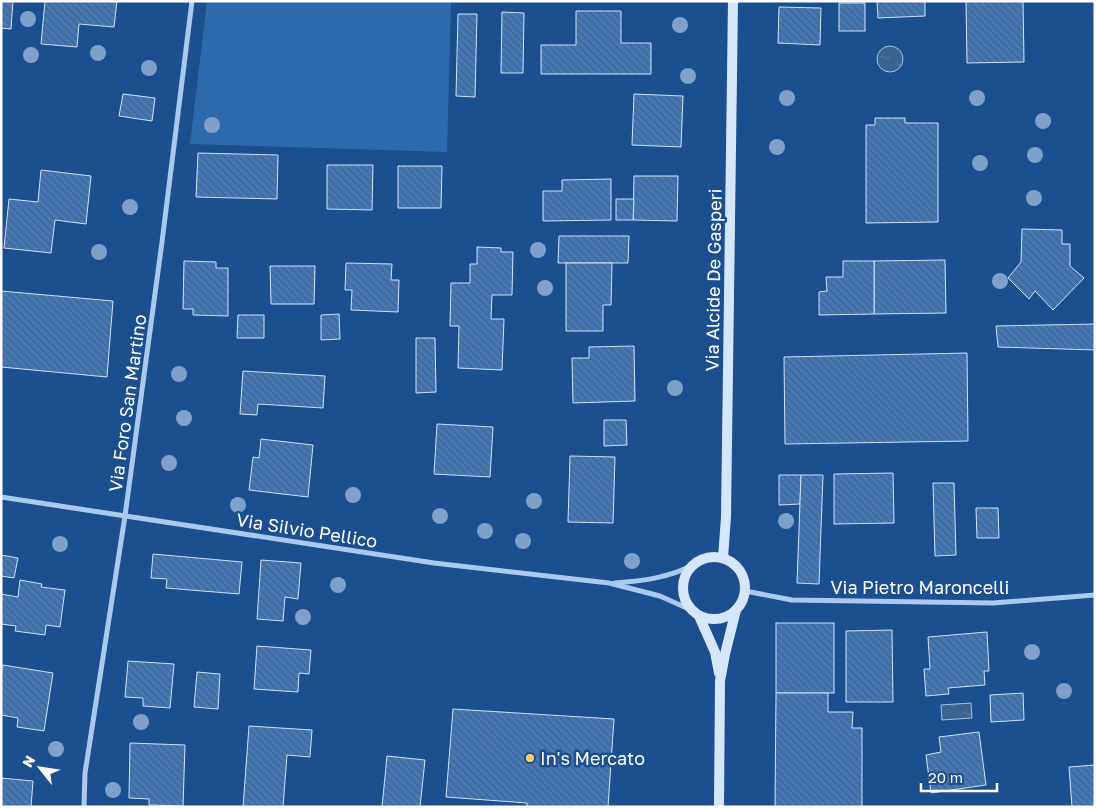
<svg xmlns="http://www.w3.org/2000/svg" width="1096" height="808" viewBox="0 0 1096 808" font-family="'Golos Text',sans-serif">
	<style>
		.green { fill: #2e69ad }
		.water { fill: url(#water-ripples); stroke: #9cc4f0 }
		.building { fill: url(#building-back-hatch); stroke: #cfe3fa }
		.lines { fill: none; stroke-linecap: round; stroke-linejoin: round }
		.minor { stroke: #a9c9ee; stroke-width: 5 }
		.secondary { stroke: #d6e6fa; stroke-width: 10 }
		.tree { fill: #7ea0ca }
		.poi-dot { fill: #ffd166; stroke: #1b4f8f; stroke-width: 2 }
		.labels { text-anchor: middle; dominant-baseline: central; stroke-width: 5; stroke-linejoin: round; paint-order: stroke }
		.street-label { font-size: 18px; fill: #fff; stroke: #1b4f8f }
		.poi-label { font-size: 18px; fill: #fff; stroke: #1b4f8f; text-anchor: start }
	</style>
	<defs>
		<pattern id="water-ripples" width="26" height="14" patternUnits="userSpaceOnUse" patternTransform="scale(1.25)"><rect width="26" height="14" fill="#3c6290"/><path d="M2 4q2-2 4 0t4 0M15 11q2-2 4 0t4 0" fill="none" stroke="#597aa1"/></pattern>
		<pattern id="building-back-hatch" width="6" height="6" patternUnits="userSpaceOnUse" patternTransform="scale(1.25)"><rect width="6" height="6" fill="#4478b7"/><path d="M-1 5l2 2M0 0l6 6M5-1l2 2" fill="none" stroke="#486282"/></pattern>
	</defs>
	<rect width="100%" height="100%" fill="#1b4f8f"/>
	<path class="green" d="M207 1H451L447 152 190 144Z"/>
	<g class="water">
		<circle cx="890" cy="59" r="13"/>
		<path d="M971 703 972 718 942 720 941 705Z"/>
	</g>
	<g class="building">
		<path d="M1 1H13L11 29 1 28Z"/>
		<path d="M45 1H117L114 27 79 24 77 47 41 44Z"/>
		<path d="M877 1H925V16L878 18Z"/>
		<path d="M966 1H1023L1024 62 967 63Z"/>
		<rect x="839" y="3" width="26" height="28"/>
		<path d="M779 7 821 8 820 45 778 43Z"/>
		<path d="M576 11H621V43H651V74H541V45H576Z"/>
		<path d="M502 12 524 13 523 73H501Z"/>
		<path d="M458 14H477L475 97 456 96Z"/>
		<path d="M123 94 155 98 152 121 119 116Z"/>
		<path d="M634 94 683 96 681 147 632 145Z"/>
		<path d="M875 118H905V123H938V222L866 223V125H875Z"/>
		<path d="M198 153 278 155 277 199 196 197Z"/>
		<path d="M327 165H373L372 210 327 209Z"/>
		<path d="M398 166H442L441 208H398Z"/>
		<path d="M41 170 91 176 86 224 55 220 51 253 4 248 9 199 38 202Z"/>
		<path d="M634 176H678L677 221 633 220Z"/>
		<path d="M611 179V220L543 221V191H562V180Z"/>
		<path d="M616 199H634L633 220H616Z"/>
		<path d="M1022 229 1062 230V244H1070V266L1084 278 1053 310 1035 291 1029 299 1008 278 1021 262Z"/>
		<path d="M559 236H629L628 263H558Z"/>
		<path d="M477 247 501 248V252H513L512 295H492L491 319H504L502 370 458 368 459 326H450L451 283H470V264H477Z"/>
		<path d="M945 260 946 313 874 314V261Z"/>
		<path d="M184 261 216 262V268H228V316L193 315V309H183Z"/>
		<path d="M843 261H874V314L819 315V292L827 291 826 277H843Z"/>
		<path d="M346 263 392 264 391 280H399L398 312 351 310 352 290H345Z"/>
		<path d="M566 263H612L611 305H603V331H566Z"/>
		<path d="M270 266H315L314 304H271Z"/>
		<path d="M1 291 113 301 107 377 1 367Z"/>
		<path d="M339 314 340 339 321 340V315Z"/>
		<path d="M238 315H264V338H237Z"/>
		<path d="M1095 324V350L998 347 996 326Z"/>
		<path d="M416 338H435L436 392 416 393Z"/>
		<path d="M634 346 635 401 573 403 572 358H589V347Z"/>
		<path d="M967 353 968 441 785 444 784 357Z"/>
		<path d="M243 371 325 376 323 408 258 404 257 415 240 414Z"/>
		<path d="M604 420H626L627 445 604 446Z"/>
		<path d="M437 424 493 427 490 477 434 474Z"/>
		<path d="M261 439 313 445 308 497 249 490 253 457 259 458Z"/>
		<path d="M570 456 615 457 613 523 568 522Z"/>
		<path d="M893 473 894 523 834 524V474Z"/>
		<path d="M779 475H801L800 504 779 505Z"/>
		<path d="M801 475H823L819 584 797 583Z"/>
		<path d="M933 483H954L956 555 935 556Z"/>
		<path d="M976 508H998L999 538H977Z"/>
		<path d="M153 554 242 562 239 594 166 588 167 579 151 578Z"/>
		<path d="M1 555 18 558 14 578 1 576Z"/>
		<path d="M261 560 301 563 298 599 285 597 283 621 257 619Z"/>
		<path d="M20 580 42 584 41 587 65 590 60 627 46 625 45 635 15 631 16 626 1 624V594L18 597Z"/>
		<rect x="776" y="623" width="58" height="70"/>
		<path d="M892 630 893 702H846V631Z"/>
		<path d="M987 632 989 671H984L985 685 948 688 949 694 926 696 924 669H930L928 637Z"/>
		<path d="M257 646 311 650 309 674 299 673 298 692 254 689Z"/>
		<path d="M128 661 174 664 170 708 143 706V698L125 697Z"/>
		<path d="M3 665 53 673 44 731 17 727 18 718 1 715V676Z"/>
		<path d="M197 672 220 674 218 709 194 707Z"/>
		<path d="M776 693H828V712H853L852 728H862V807H775Z"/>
		<path d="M1023 693 1024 720 991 722 990 695Z"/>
		<path d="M453 709 614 719 608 807H527V803L446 797Z"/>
		<path d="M249 726 312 730 310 757 287 755 283 807H243Z"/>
		<path d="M979 732 986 785 931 793 926 755 941 752 939 737Z"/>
		<path d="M130 743 185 745 183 806 149 805V799L129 798Z"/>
		<path d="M387 756 425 760 420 807H382Z"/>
		<path d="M1095 765V807H1072L1069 767Z"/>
		<path d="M1 778 33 781 31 807H1Z"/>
	</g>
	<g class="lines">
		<g class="minor">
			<path d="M1 497 434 563 609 583 660 596 691 610"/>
			<path d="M615 583C642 581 668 578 693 565"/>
			<path d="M745 591 792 600 993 603 1095 595"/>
			<path d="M84 807 85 773 125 516 162 242 192 1"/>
		</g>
		<g class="secondary">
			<circle cx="714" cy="588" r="31"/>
			<path d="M723 558 726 517 733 1"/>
			<path d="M699 616 715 652 719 673"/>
			<path d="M719 807 720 681 725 654 736 610"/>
		</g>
	</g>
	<g class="tree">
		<circle cx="28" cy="19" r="8"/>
		<circle cx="680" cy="25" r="8"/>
		<circle cx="98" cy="53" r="8"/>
		<circle cx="31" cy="55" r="8"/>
		<circle cx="149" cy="68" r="8"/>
		<circle cx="688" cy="76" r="8"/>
		<circle cx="787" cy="98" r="8"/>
		<circle cx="977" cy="98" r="8"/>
		<circle cx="1043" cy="121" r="8"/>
		<circle cx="212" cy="125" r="8"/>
		<circle cx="777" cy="147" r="8"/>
		<circle cx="1035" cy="155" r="8"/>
		<circle cx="980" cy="163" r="8"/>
		<circle cx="1034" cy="198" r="8"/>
		<circle cx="130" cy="207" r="8"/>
		<circle cx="538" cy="250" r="8"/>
		<circle cx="99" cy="252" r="8"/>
		<circle cx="1000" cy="281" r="8"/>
		<circle cx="545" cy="288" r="8"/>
		<circle cx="179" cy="374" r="8"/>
		<circle cx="675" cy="388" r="8"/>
		<circle cx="184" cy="418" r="8"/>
		<circle cx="169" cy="463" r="8"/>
		<circle cx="353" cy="495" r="8"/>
		<circle cx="534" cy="501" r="8"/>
		<circle cx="238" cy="505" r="8"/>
		<circle cx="440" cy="516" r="8"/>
		<circle cx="786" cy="521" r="8"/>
		<circle cx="485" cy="531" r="8"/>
		<circle cx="523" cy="541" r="8"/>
		<circle cx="60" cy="544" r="8"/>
		<circle cx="632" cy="561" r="8"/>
		<circle cx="338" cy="585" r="8"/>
		<circle cx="303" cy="617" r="8"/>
		<circle cx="1032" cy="652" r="8"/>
		<circle cx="1064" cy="691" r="8"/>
		<circle cx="141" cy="722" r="8"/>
		<circle cx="56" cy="749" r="8"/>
		<circle cx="113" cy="790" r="8"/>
	</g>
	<circle class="poi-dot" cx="530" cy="758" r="5"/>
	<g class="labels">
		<g class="street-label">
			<text transform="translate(713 280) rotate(-89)">Via Alcide De Gasperi</text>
			<text transform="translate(127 403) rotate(-82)">Via Foro San Martino</text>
			<text transform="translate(307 530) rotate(9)">Via Silvio Pellico</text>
			<text x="920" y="587">Via Pietro Maroncelli</text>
		</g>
		<g class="poi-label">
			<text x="540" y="758">In's Mercato</text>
		</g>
	</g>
	<rect width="1096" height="808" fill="none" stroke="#ffffff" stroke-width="5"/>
	<g transform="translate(40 768) rotate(300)" stroke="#1b4f8f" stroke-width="4" paint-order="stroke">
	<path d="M0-4L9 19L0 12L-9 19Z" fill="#ffffff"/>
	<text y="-8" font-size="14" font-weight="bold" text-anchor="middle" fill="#ffffff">N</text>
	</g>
	<path d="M921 783v8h76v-8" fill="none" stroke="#ffffff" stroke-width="2.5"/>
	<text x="928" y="783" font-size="15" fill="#ffffff" stroke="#1b4f8f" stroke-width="4" paint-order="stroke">20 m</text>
</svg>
